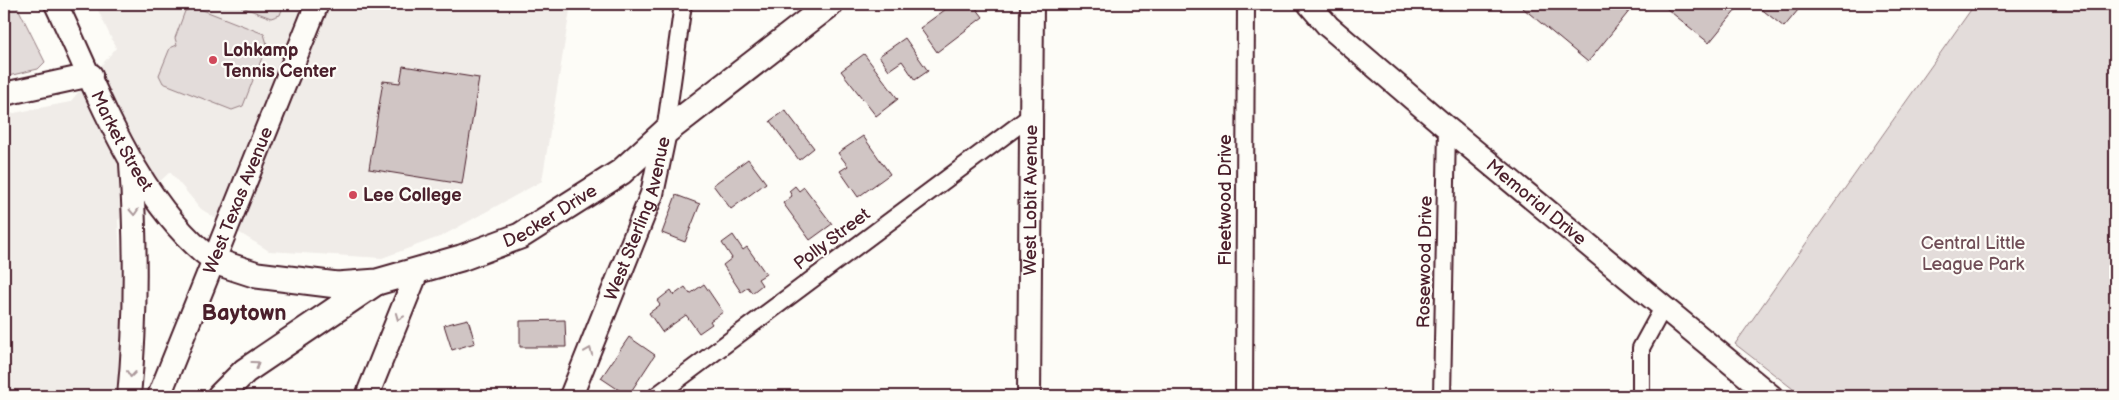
<svg xmlns="http://www.w3.org/2000/svg" width="2119" height="400" viewBox="0 0 2119 400" font-family="'Balsamiq Sans',sans-serif">
	<style>
		.built { fill: #f0ece8 }
		.green { fill: #e3dcda; stroke: #967e82 }
		.building { fill: #d0c5c4; stroke: #4a1f2b }
		.lines { fill: none; stroke-linecap: round; stroke-linejoin: round }
		.street-casing { stroke: #4a1f2b; stroke-width: 20 }
		.secondary-casing { stroke: #4a1f2b; stroke-width: 26 }
		.primary-casing { stroke: #4a1f2b; stroke-width: 29 }
		.street { stroke: #fdfcf7; stroke-width: 16 }
		.secondary { stroke: #fdfcf7; stroke-width: 22 }
		.primary { stroke: #fdfcf7; stroke-width: 25 }
		.oneway { stroke: #ac999b }
		.poi-dot { fill: #d1495b; stroke: #fdfcf7; stroke-width: 2 }
		.labels { text-anchor: middle; dominant-baseline: central; stroke-width: 4.5; stroke-linejoin: round; paint-order: stroke }
		.poi-label { font-size: 18px; font-weight: bold; fill: #4a1f2b; stroke: #fdfcf7; text-anchor: start }
		.street-label { font-size: 18px; fill: #4a1f2b; stroke: #fdfcf7 }
		.park-label { font-size: 18px; fill: #704e57; stroke: #fdfcf7 }
		.district-label { font-size: 22px; font-weight: bold; fill: #4a1f2b; stroke: #fdfcf7 }
	</style>
	<rect width="100%" height="100%" fill="#fdfcf7"/>
	<filter id="ink" filterUnits="userSpaceOnUse"><feTurbulence type="fractalNoise" baseFrequency=".02" numOctaves="2"/><feDisplacementMap in="SourceGraphic" scale="10" xChannelSelector="R" yChannelSelector="G"/><feConvolveMatrix kernelMatrix="1 2 1 2 8 2 1 2 1" color-interpolation-filters="sRGB"/></filter>
	<g filter="url(#ink)">
		<path class="built" d="M95 4H571L542 181 442 236 382 258 269 251 201 209 170 172 118 220 123 310 117 396H4V115L70 102 116 48Z"/>
		<g class="green">
			<path d="M4 4H16L45 62 38 69 4 77Z"/>
			<path d="M234 4H284L280 15 271 18Z"/>
			<path d="M1975 4H2115V396H1802L1735 344Z"/>
			<path d="M195 7 264 34 267 44 257 71 251 74 253 80 243 106 232 110 163 83 159 75 170 48 177 45 175 38 185 11Z"/>
		</g>
		<g class="building">
			<path d="M953 4H973L983 17 937 52 920 28Z"/>
			<path d="M1518 4H1635L1588 62Z"/>
			<path d="M1661 4H1741L1709 43Z"/>
			<path d="M1755 4H1803L1784 27Z"/>
			<path d="M905 38 928 71 915 80 902 61 889 70 879 56Z"/>
			<path d="M864 54 898 99 876 116 841 71Z"/>
			<path d="M403 66 479 78 462 184 369 169 383 81 400 83Z"/>
			<path d="M785 110 814 148 799 160 770 121Z"/>
			<path d="M863 136 890 174 858 197 840 171 848 166 838 153Z"/>
			<path d="M748 159 766 183 731 209 713 185Z"/>
			<path d="M795 186 799 191 804 187 832 224 810 240 783 203 792 196 789 191Z"/>
			<path d="M676 195 700 204 685 242 662 233Z"/>
			<path d="M733 235 743 250 747 247 766 274 758 279 762 285 752 293 748 287 741 292 723 265 732 258 722 243Z"/>
			<path d="M704 284 723 312 710 321 712 324 699 333 686 315 662 332 649 313 660 305 657 301 671 290 674 295 685 287 690 294Z"/>
			<path d="M468 319 475 343 452 350 444 325Z"/>
			<path d="M565 320 566 347H520V321Z"/>
			<path d="M629 337 655 355 628 396 601 378Z"/>
		</g>
		<g class="lines">
			<defs>
				<g id="street">
					<path d="M665 132 683 4"/>
					<path d="M656 396 1032 115"/>
					<path d="M1244 396 1246 4"/>
					<path d="M1442 396 1447 128"/>
					<path d="M1641 396V348L1664 306"/>
				</g>
				<g id="secondary">
					<path id="s1" d="M56 4C98 91 135 201 214 261"/>
					<path id="s2" d="M1309 4 1328 26 1447 128 1771 396"/>
					<path d="M4 94 91 75"/>
					<path d="M129 396C137 318 136 242 131 163"/>
					<path id="s3" d="M159 396 317 4"/>
					<path d="M367 396 417 272"/>
					<path id="s4" d="M571 396 652 194 665 132"/>
					<path id="s5" d="M1029 396 1032 4"/>
				</g>
				<g id="primary">
					<path id="s6" d="M214 261 257 275 337 285 377 282 461 258 520 236 621 172 665 132 830 4"/>
					<path d="M220 396 245 371 375 283"/>
				</g>
			</defs>
			<use href="#street" class="street-casing"/>
			<use href="#secondary" class="secondary-casing"/>
			<use href="#primary" class="primary-casing"/>
			<use href="#street" class="street"/>
			<use href="#secondary" class="secondary"/>
			<use href="#primary" class="primary"/>
		</g>
		<defs><path id="oneway-chevron" d="M-2-3.5L2.5 0L-2 3.5" fill="none" stroke-width="1.6" stroke-linecap="round" stroke-linejoin="round" transform="scale(1.25)"/></defs>
		<g class="oneway">
			<use href="#oneway-chevron" transform="translate(134 212) rotate(87)"/>
			<use href="#oneway-chevron" transform="translate(399 317) rotate(112)"/>
			<use href="#oneway-chevron" transform="translate(589 351) rotate(-68)"/>
			<use href="#oneway-chevron" transform="translate(256 364) rotate(-36)"/>
			<use href="#oneway-chevron" transform="translate(131 374) rotate(96)"/>
		</g>
	</g>
	<g class="poi-dot">
		<circle cx="213" cy="60" r="5"/>
		<circle cx="353" cy="195" r="5"/>
	</g>
	<g class="labels">
		<g class="poi-label">
			<text x="223" y="50">Lohkamp<tspan x="223" dy="21">Tennis Center</tspan></text>
			<text x="363" y="195">Lee College</text>
		</g>
		<g class="street-label">
			<text stroke="none"><textPath href="#s1" startOffset="152">Market Street</textPath></text>
			<text stroke="none"><textPath href="#s3" startOffset="211">West Texas Avenue</textPath></text>
			<text stroke="none"><textPath href="#s5" startOffset="196">West Lobit Avenue</textPath></text>
			<text transform="translate(1225 200) rotate(-90)">Fleetwood Drive</text>
			<text stroke="none"><textPath href="#s2" startOffset="302">Memorial Drive</textPath></text>
			<text stroke="none"><textPath href="#s6" startOffset="352">Decker Drive</textPath></text>
			<text stroke="none"><textPath href="#s4" startOffset="190">West Sterling Avenue</textPath></text>
			<text transform="translate(832 239) rotate(-37)">Polly Street</text>
			<text transform="translate(1425 262) rotate(-89)">Rosewood Drive</text>
		</g>
		<g class="park-label">
			<text x="1973" y="243">Central Little<tspan x="1973" dy="21">League Park</tspan></text>
		</g>
		<g class="district-label">
			<text x="244" y="313">Baytown</text>
		</g>
	</g>
	<rect width="2119" height="400" fill="none" stroke="#fdfcf7" stroke-width="20"/>
	<rect x="10" y="10" width="2099" height="380" fill="none" stroke="#4a1f2b" stroke-width="2" filter="url(#ink)"/>
</svg>
